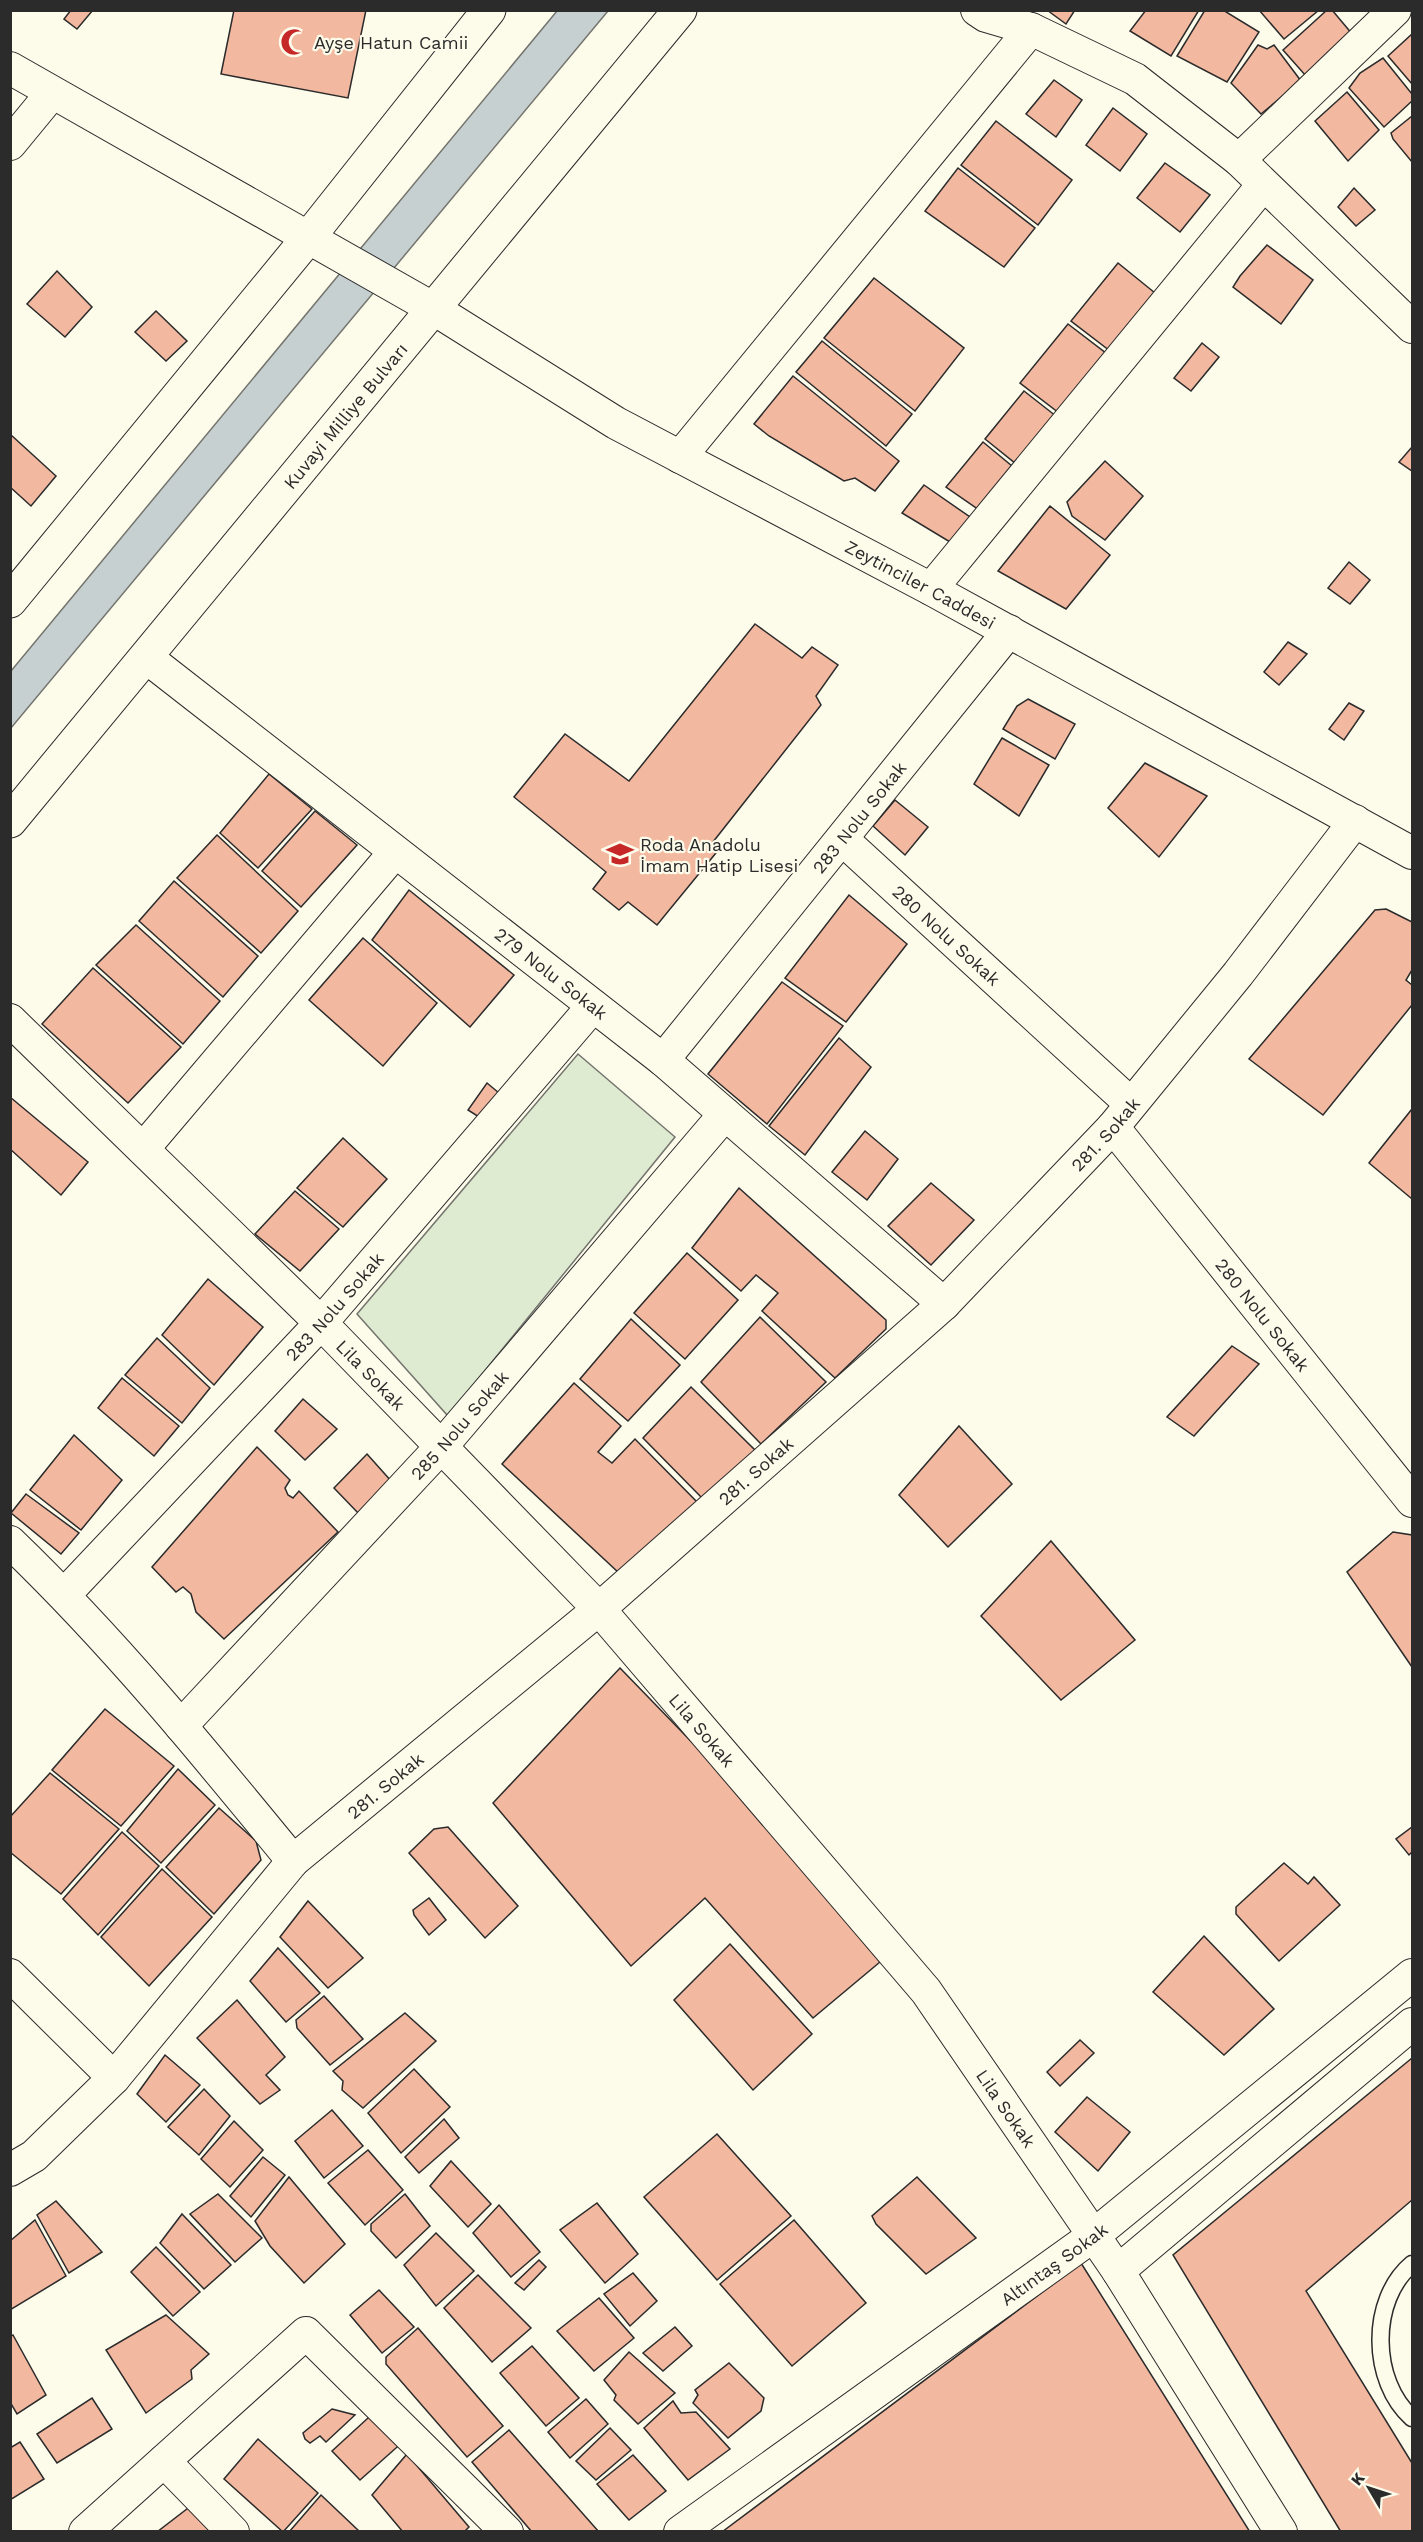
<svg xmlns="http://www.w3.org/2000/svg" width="1423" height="2542" viewBox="0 0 1423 2542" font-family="'Work Sans',sans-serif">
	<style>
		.green { fill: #deebd1; stroke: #74746e; stroke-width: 1.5 }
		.water { fill: #c7d0d0; stroke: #74746e; stroke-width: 1.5 }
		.building { fill: #f2b8a0; stroke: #2b2b2b; stroke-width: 1.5 }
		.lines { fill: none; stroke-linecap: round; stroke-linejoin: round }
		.lane-casing { stroke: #2b2b2b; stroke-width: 19 }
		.street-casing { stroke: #2b2b2b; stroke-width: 34 }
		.secondary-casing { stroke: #2b2b2b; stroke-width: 35 }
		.lane { stroke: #fdfbea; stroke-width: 16 }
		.street { stroke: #fdfbea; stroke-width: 32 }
		.secondary { stroke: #fdfbea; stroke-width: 33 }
		.labels { text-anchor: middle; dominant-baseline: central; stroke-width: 4.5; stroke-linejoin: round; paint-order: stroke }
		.poi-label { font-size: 18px; fill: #2b2b2b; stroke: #fdfbea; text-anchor: start }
		.street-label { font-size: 18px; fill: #2b2b2b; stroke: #fdfbea }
	</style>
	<rect width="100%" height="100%" fill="#fdfbea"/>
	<path class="green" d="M578 1054 675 1137 448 1416 357 1314Z"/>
	<path class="water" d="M557 11H608L11 728V671Z"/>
	<g class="building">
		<path d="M71 10H93L77 29 64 19Z"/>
		<path d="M234 10H366L348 98 221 74Z"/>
		<path d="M1047 10H1075L1066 24Z"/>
		<path d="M1146 10H1199L1171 56 1130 31Z"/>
		<path d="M1205 10H1223L1259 32 1227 82 1177 56Z"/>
		<path d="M1259 10H1319L1284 39Z"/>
		<path d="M1327 10H1332L1353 35 1306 76 1283 50Z"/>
		<path d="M1412 34V84L1388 56Z"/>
		<path d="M1258 45 1267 49 1274 45 1301 81 1261 114 1231 83Z"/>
		<path d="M1383 58 1412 94V101L1384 127 1349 88 1360 73Z"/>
		<path d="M1054 80 1082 100 1056 137 1026 114Z"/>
		<path d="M1347 92 1379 130 1348 161 1315 121Z"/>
		<path d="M1113 108 1147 134 1120 171 1086 145Z"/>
		<path d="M1412 116V162L1393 139 1391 133Z"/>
		<path d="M996 121 1072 180 1038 225 961 165Z"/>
		<path d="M1165 163 1210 195 1180 232 1137 198Z"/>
		<path d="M958 168 1035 228 1004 267 925 211Z"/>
		<path d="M1354 188 1375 210 1356 226 1338 207Z"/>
		<path d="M1267 245 1313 280 1281 324 1233 287 1240 276Z"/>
		<path d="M1118 263 1160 297 1114 354 1071 321Z"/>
		<path d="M57 271 92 307 65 337 27 304Z"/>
		<path d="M874 278 964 348 915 411 824 338Z"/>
		<path d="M156 311 187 341 166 361 135 332Z"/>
		<path d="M1068 324 1111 357 1063 416 1020 383Z"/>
		<path d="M822 341 912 414 886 446 796 372Z"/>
		<path d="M1202 343 1219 357 1191 391 1174 378Z"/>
		<path d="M793 376 899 461 875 491 855 478 844 481 769 436 754 424Z"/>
		<path d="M1024 391 1061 420 1021 468 985 439Z"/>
		<path d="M10 434 56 476 31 506 10 487Z"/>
		<path d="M983 442 1018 471 982 512 946 487Z"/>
		<path d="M1412 447V471L1399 462Z"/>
		<path d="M1105 461 1143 496 1105 540 1072 516 1067 502Z"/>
		<path d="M924 485 970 517 950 542 902 513Z"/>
		<path d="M1050 506 1110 555 1066 609 998 571Z"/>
		<path d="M1349 562 1370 580 1350 604 1328 588Z"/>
		<path d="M755 624 802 658 812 647 838 665 816 696 821 705 713 842 720 848 657 925 628 902 619 910 593 889 606 872 514 797 565 734 629 781Z"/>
		<path d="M1288 642 1307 654 1279 685 1264 672Z"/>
		<path d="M1028 699 1075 724 1055 759 1003 729 1017 706Z"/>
		<path d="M1349 703 1364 711 1344 740 1329 729Z"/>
		<path d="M1002 738 1049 765 1019 816 974 784Z"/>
		<path d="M1145 763 1207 796 1159 857 1108 808Z"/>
		<path d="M269 774 312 809 258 868 220 833Z"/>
		<path d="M895 800 928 827 905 855 873 826Z"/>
		<path d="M315 811 357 845 301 907 262 871Z"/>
		<path d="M217 835 298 911 261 953 177 878Z"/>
		<path d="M174 881 258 956 223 997 139 921Z"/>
		<path d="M409 890 514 975 470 1027 372 940Z"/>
		<path d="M849 895 907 944 846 1022 785 978Z"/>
		<path d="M1386 909 1412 922V970L1406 980 1412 985V1005L1323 1115 1249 1059 1375 910Z"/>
		<path d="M136 925 220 1001 183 1044 96 965Z"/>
		<path d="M363 938 437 1003 383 1066 309 1000Z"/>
		<path d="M93 968 181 1047 128 1103 42 1024Z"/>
		<path d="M782 982 843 1026 767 1124 708 1074Z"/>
		<path d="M839 1038 871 1067 805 1155 769 1126Z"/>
		<path d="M487 1083 499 1093 479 1117 468 1110Z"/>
		<path d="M10 1097 88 1162 61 1195 10 1149Z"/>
		<path d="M1412 1109V1199L1369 1163Z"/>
		<path d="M865 1131 898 1159 867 1200 832 1172Z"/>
		<path d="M343 1138 387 1179 343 1227 297 1188Z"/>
		<path d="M931 1183 974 1220 931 1265 888 1226Z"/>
		<path d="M739 1188 886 1320V1329L835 1378 762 1311 778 1293 756 1275 741 1291 692 1248Z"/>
		<path d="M295 1191 339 1229 300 1271 255 1234Z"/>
		<path d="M687 1253 738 1300 685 1359 634 1313Z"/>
		<path d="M208 1279 263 1327 214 1385 162 1335Z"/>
		<path d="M760 1317 826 1382 761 1444 701 1382Z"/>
		<path d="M631 1319 680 1365 628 1421 580 1379Z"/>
		<path d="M157 1338 210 1388 182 1423 125 1375Z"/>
		<path d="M1232 1346 1259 1364 1194 1436 1167 1417Z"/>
		<path d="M122 1378 179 1426 154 1456 98 1408Z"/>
		<path d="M574 1383 621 1426 598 1452 612 1463 635 1439 698 1503 619 1573 502 1464Z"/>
		<path d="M691 1387 757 1452 703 1499 643 1438Z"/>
		<path d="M303 1399 337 1429 305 1460 275 1431Z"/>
		<path d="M959 1426 1012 1484 948 1547 899 1495Z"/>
		<path d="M74 1435 122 1480 81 1530 30 1490Z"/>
		<path d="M257 1447 290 1480 285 1488 288 1495 293 1498 299 1491 338 1532 224 1639 196 1612 191 1594 183 1587 176 1592 152 1567Z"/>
		<path d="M367 1454 392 1482 359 1514 334 1488Z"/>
		<path d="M26 1494 79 1533 61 1554 11 1513Z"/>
		<path d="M1393 1532 1412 1535V1667L1347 1572Z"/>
		<path d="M1051 1541 1135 1640 1061 1700 981 1616Z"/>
		<path d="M620 1668 714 1765 880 1962 813 2018 705 1898 631 1966 493 1803Z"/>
		<path d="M105 1709 174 1766 121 1826 52 1770Z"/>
		<path d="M178 1769 215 1805 161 1863 127 1831Z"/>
		<path d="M50 1773 119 1829 61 1894 10 1852V1817Z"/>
		<path d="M219 1808 256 1841 261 1860 214 1914 166 1867Z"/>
		<path d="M448 1827 518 1906 485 1938 409 1853 434 1829Z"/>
		<path d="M1412 1827V1852L1409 1855 1396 1839Z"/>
		<path d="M122 1832 159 1866 98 1935 63 1899Z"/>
		<path d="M1284 1863 1308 1884 1314 1877 1340 1905 1279 1961 1236 1914V1907Z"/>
		<path d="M162 1869 212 1917 149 1986 101 1937Z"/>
		<path d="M429 1898 446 1920 429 1935 414 1915 413 1910Z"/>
		<path d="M308 1901 363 1958 328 1988 280 1937Z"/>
		<path d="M1204 1936 1274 2009 1224 2055 1153 1992Z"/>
		<path d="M730 1944 812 2034 753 2090 674 2000Z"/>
		<path d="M278 1948 320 1993 286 2022 250 1981Z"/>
		<path d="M324 1996 363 2039 330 2065 297 2028 296 2020Z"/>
		<path d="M237 2000 285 2057 266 2075 280 2090 260 2104 197 2038Z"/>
		<path d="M405 2013 436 2041 363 2108 342 2090 343 2081 333 2071Z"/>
		<path d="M1080 2040 1094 2053 1060 2086 1047 2072Z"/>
		<path d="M165 2055 200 2085 166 2122 137 2094Z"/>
		<path d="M1412 2058V2200L1306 2291 1412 2463V2532H1341L1173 2255Z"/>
		<path d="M414 2069 450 2107 401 2153 368 2113Z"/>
		<path d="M204 2089 230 2116 199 2155 168 2127Z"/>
		<path d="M1087 2097 1130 2132 1098 2171 1055 2132Z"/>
		<path d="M332 2110 363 2146 324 2178 295 2141Z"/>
		<path d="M444 2119 459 2138 419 2173 405 2157Z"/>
		<path d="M234 2121 263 2150 230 2187 201 2159Z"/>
		<path d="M717 2134 791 2216 717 2280 644 2197Z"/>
		<path d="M368 2150 403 2190 365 2225 328 2183Z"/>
		<path d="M263 2157 285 2175 251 2217 230 2196Z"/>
		<path d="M451 2161 491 2204 468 2227 430 2186Z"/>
		<path d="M289 2177 345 2244 304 2283 270 2246 255 2221Z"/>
		<path d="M917 2177 976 2238 926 2274 876 2224 872 2216Z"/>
		<path d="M218 2194 262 2238 235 2262 190 2214Z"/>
		<path d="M405 2194 430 2226 396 2258 371 2231V2224Z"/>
		<path d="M56 2201 102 2252 69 2273 37 2215Z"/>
		<path d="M597 2203 638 2254 605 2283 560 2230Z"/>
		<path d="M499 2205 540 2252 511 2277 473 2233Z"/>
		<path d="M182 2214 231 2265 204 2289 160 2243Z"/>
		<path d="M35 2220 66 2276 10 2310V2241Z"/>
		<path d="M794 2220 866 2303 792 2366 720 2284Z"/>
		<path d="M436 2233 474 2271 436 2306 404 2265Z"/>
		<path d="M156 2247 200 2292 173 2316 131 2272Z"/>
		<path d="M539 2260 546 2267 524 2290 515 2283Z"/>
		<path d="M1081 2263 1250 2532H722Z"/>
		<path d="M633 2273 657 2301 630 2326 604 2294Z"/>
		<path d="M478 2275 531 2328 492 2362 444 2308Z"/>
		<path d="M379 2290 414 2327 382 2353 350 2315Z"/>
		<path d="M599 2298 634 2338 594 2371 557 2331Z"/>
		<path d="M166 2315 209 2354 191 2370 192 2379 146 2413 106 2350Z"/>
		<path d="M675 2327 692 2346 663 2371 643 2353Z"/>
		<path d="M418 2328 503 2426 467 2457 386 2364V2357Z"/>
		<path d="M13 2335 46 2395 17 2414 10 2402V2337Z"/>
		<path d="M532 2346 579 2398 546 2426 500 2373Z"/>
		<path d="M629 2352 675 2393 638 2424 614 2400 616 2395 604 2380Z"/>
		<path d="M729 2363 764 2398 761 2411 728 2438 693 2403 698 2395 695 2390Z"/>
		<path d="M92 2398 112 2429 57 2463 37 2434Z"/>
		<path d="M586 2399 608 2424 570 2458 548 2432Z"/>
		<path d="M673 2401 681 2413 696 2412 730 2449 688 2480 644 2428Z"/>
		<path d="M380 2407 405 2440 360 2480 332 2451Z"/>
		<path d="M332 2409 355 2415 326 2442 320 2436 310 2443 305 2439 303 2433Z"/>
		<path d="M610 2428 631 2450 596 2480 576 2461Z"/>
		<path d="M509 2430 599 2532H532L472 2462Z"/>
		<path d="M258 2439 318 2493 283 2532 224 2479Z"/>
		<path d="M20 2442 44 2479 10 2500V2448Z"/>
		<path d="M407 2454 469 2527 464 2532H403L372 2495Z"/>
		<path d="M633 2455 666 2491 629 2520 597 2484Z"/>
		<path d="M321 2495 360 2532H289Z"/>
		<path d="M196 2502 223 2532H157Z"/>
	</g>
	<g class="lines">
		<defs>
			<path id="lane" d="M1412 2264C1369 2300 1371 2382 1412 2418"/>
			<g id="street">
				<path d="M977 10 986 16 1031 29 1135 79 1239 160 1412 327"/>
				<path id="s1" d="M10 68 434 309 616 423 931 589 1412 853"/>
				<path d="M10 144 52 93"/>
				<path d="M1239 160 1395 10"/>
				<path d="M680 457 1031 29"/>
				<path d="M931 589 1263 185"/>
				<path id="s2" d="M146 657 663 1060 944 1304"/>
				<path id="s3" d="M842 839 1131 1104"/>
				<path id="s4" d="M10 1020 321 1323 599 1609 926 1991 1118 2271 1281 2532"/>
				<path id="s5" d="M663 1060 1009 631"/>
				<path id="s6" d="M1113 1127 1412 1501"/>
				<path d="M143 1149 395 852"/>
				<path d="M10 1542C113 1641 203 1751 293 1861"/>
				<path id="s7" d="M65 1594 321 1323 593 1006"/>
				<path id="s8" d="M181 1726 441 1447 725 1114"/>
				<path d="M10 1975 114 2078"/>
				<path id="s9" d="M10 2170 34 2156 114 2078 293 1861 599 1609 944 1304 1113 1127 1238 974 1355 821"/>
				<path d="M1118 2271 1412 2024"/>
				<path d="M164 2461 233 2532"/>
				<path d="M85 2532 306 2333 507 2532"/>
				<path id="s10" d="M680 2532 1093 2236 1412 1975"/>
			</g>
			<g id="secondary">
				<path d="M10 601 308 238 489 10"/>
				<path id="s11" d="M10 821 680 10"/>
			</g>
		</defs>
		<use href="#lane" class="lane-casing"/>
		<use href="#street" class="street-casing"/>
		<use href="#secondary" class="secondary-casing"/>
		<use href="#lane" class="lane"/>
		<use href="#street" class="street"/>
		<use href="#secondary" class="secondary"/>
	</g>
	<defs>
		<symbol id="mosque-bare" viewBox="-9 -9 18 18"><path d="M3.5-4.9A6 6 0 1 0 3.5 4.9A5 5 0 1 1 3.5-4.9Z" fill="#c62828" stroke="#fdfbea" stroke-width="2.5" paint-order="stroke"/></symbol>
		<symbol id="school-bare" viewBox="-9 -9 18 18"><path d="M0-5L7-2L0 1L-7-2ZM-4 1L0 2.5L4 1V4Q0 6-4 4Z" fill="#c62828" stroke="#fdfbea" stroke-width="2.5" paint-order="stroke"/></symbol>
	</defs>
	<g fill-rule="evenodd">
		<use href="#mosque-bare" x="275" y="23" width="38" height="38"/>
		<use href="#school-bare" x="601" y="835" width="38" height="38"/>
	</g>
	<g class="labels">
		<g class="poi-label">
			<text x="314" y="42">Ayşe Hatun Camii</text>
			<text x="640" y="844">Roda Anadolu<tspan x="640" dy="21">İmam Hatip Lisesi</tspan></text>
		</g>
		<g class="street-label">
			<text stroke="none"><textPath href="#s11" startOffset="526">Kuvayi Milliye Bulvarı</textPath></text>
			<text stroke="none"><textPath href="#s1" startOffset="1047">Zeytinciler Caddesi</textPath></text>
			<text stroke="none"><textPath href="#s5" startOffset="312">283 Nolu Sokak</textPath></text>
			<text stroke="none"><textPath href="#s3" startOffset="142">280 Nolu Sokak</textPath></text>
			<text stroke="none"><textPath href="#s2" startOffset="514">279 Nolu Sokak</textPath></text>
			<text stroke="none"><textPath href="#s9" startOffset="1512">281. Sokak</textPath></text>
			<text stroke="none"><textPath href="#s7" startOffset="394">283 Nolu Sokak</textPath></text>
			<text stroke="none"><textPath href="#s6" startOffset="240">280 Nolu Sokak</textPath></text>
			<text stroke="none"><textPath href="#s4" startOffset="506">Lila Sokak</textPath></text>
			<text stroke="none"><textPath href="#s8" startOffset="410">285 Nolu Sokak</textPath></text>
			<text stroke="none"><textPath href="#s9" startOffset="1026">281. Sokak</textPath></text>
			<text stroke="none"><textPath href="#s4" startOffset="992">Lila Sokak</textPath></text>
			<text stroke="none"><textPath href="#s9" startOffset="540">281. Sokak</textPath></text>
			<text stroke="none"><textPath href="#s4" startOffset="1478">Lila Sokak</textPath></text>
			<text stroke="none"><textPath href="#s10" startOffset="460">Altıntaş Sokak</textPath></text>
		</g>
	</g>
	<rect width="1423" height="2542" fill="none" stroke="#2b2b2b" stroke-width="24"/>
	<g transform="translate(1369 2488) rotate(309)" stroke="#fdfbea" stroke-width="4.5" paint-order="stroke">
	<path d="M0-4.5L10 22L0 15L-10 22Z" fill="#2b2b2b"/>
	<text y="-9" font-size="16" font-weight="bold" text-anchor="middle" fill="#2b2b2b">K</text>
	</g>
</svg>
